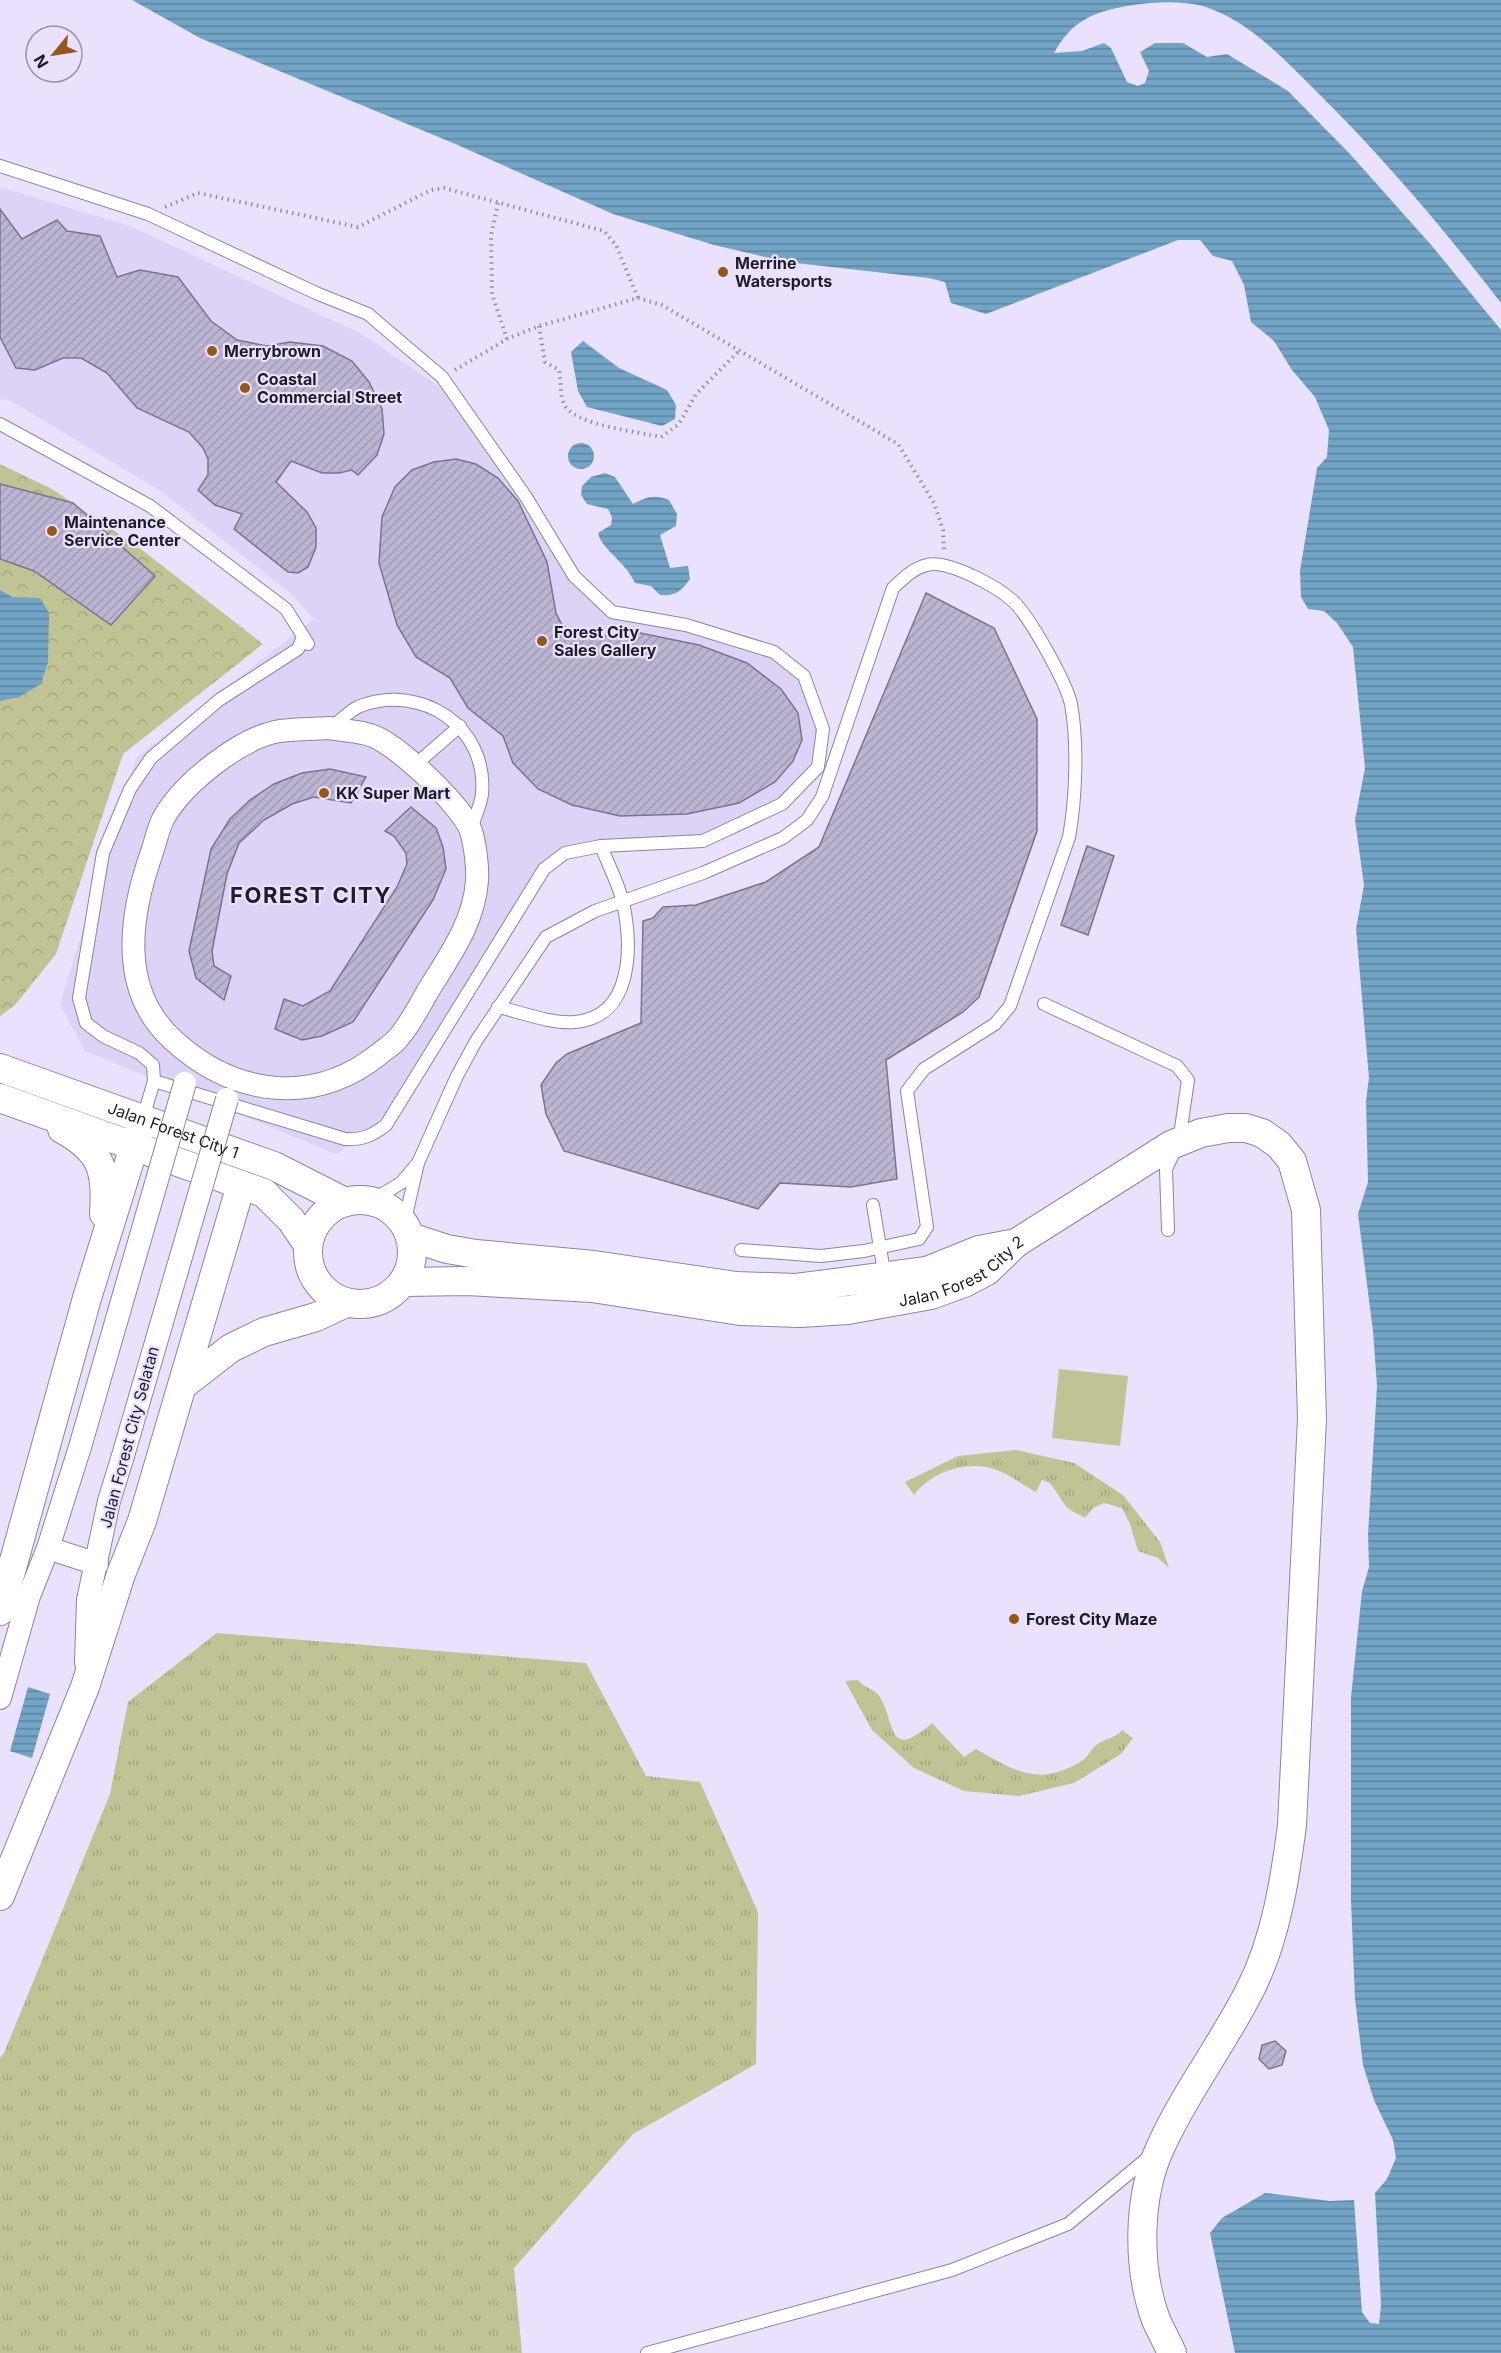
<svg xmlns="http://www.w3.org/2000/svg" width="1501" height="2353" viewBox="0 0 1501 2353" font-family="Inter,sans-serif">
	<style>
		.built { fill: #dcd3f7 }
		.grass { fill: url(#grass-tufts) }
		.forest { fill: url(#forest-crowns) }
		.pitch { fill: #c0c393 }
		.water { fill: url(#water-rules) }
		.building { fill: url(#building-hatch); stroke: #7b748e; stroke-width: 1.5 }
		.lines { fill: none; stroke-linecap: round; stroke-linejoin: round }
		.service-casing { stroke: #8c859f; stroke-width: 14 }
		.minor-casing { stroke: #8c859f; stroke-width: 24 }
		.tertiary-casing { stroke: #8c859f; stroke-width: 30 }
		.path { stroke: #938ea3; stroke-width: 4; stroke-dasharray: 1.5 4.5; stroke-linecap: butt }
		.service { stroke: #fff; stroke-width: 12 }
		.minor { stroke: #fff; stroke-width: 22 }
		.tertiary { stroke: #fff; stroke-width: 28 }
		.minor-bridge-casing { stroke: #8c859f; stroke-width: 24; stroke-linecap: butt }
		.minor-bridge { stroke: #fff; stroke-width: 22 }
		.poi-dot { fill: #945719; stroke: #e9e1fe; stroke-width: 2 }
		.labels { text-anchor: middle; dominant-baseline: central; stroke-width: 4.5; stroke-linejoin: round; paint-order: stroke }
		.poi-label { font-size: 16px; font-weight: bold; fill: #1e1c26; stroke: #e9e1fe; text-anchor: start }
		.street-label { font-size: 16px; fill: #1e1c26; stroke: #e9e1fe }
		.district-label { font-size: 22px; font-weight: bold; letter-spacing: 1.5px; fill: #1e1c26; stroke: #e9e1fe }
	</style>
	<defs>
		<pattern id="grass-tufts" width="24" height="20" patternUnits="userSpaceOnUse" patternTransform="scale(1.5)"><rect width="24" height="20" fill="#c0c393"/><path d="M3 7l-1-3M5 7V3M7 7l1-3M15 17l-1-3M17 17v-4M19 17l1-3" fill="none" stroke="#a5a77f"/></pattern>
		<pattern id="forest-crowns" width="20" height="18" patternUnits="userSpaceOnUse" patternTransform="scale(1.5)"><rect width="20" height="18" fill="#c0c393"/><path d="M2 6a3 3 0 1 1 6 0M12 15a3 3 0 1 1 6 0" fill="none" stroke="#a5a77f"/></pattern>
		<pattern id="water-rules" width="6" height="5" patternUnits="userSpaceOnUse" patternTransform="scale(1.5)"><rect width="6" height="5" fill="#71a4c5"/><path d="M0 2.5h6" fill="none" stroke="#5c85a0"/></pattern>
		<pattern id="building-hatch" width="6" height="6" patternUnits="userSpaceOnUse" patternTransform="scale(1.5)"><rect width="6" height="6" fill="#bcb5d1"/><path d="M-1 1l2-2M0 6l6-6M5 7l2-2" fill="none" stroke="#a19bb3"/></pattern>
	</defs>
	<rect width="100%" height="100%" fill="#e9e1fe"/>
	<path class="built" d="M0 187 130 226 362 334 456 398 567 578 608 616 680 629 769 656 801 682 819 731 811 764 777 799 700 836 562 849 549 856 382 1122 336 1154 85 1051 60 1004 136 758 314 619 289 592 159 490 11 401 0 399Z"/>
	<g class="grass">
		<path d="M1016 1450 1074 1463 1123 1495 1160 1542 1169 1568 1158 1558 1138 1551 1130 1524 1122 1508 1104 1503 1093 1508 1085 1518 1067 1508 1050 1483 1042 1480 1036 1492C1023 1485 1009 1474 994 1469 966 1460 931 1472 914 1495L905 1482 958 1456Z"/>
		<path d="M217 1633 586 1663 646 1776 700 1782 758 1912 756 2064 633 2134 514 2268 522 2353H0V2058L4 2053 110 1794 128 1702Z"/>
		<path d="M858 1680C864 1688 875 1689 880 1697 896 1724 887 1762 932 1723L964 1757 976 1749C1015 1771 1039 1788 1083 1760 1088 1756 1091 1750 1095 1746 1104 1738 1114 1740 1122 1730L1133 1738 1121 1754 1074 1783 1019 1796 964 1791 914 1768 872 1730 845 1681Z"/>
	</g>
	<path class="forest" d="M0 464 52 489 142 550 263 644 123 754 56 954 15 1005 0 1016Z"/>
	<path class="pitch" d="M1059 1369 1128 1376 1120 1446 1052 1438Z"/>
	<g class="water">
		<path d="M132 0H1501V303C1443 228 1383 157 1315 90 1283 58 1248 20 1203 6 1179 0 1151 2 1127 6 1092 12 1071 22 1054 53L1082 51 1104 43 1111 48 1127 82 1138 86 1145 83 1149 71 1140 52 1155 43H1183L1207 57 1227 54 1288 91 1350 154 1432 246 1501 330V2353H1235L1210 2233 1222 2218 1265 2193 1330 2201 1354 2200 1362 2312 1370 2323 1379 2324 1381 2305 1375 2193 1387 2179 1396 2158 1393 2140 1374 2100 1363 2065 1355 1999 1351 1901V1697L1362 1591 1369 1567 1368 1535 1377 1386 1373 1331 1358 1214 1368 1182 1366 1101 1369 1078 1356 929 1364 885 1355 820 1365 768 1353 647 1337 623 1324 611 1308 609 1301 597 1300 571 1317 468 1327 457 1329 430 1315 397 1292 370 1274 341 1251 322 1244 285 1232 261 1213 256 1200 240H1178L986 314 951 303 945 282 929 278 787 262 714 245 613 214 453 143 200 38Z"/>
		<path d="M583 341 619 368 667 390 676 405 675 419 662 426 587 407 578 391 571 352Z"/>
		<circle cx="581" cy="456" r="13"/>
		<path d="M605 473 615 477 633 504C647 497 653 494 669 500L677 514 676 526 660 535 670 568 688 566 690 579C681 592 675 596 660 595L651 586 635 583C626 562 602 550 598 533L611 525 612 517 608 509 587 504 581 495 582 486 591 477Z"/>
		<path d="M0 590 12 597 40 598 49 613 48 662 41 684 19 697 0 701Z"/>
		<path d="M28 1687 50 1694 32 1758 10 1751Z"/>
	</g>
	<g class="building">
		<path d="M0 209 22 239 57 220 67 231 100 236 117 277 140 270 178 277 211 321 237 340 267 346 290 342 323 346 352 361 369 382 382 409 384 434 377 455 358 475 352 470 339 473H322L291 461 276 482 307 512 316 528V547L308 567 298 573 288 572 234 529 242 514 215 505 198 490 208 475V459L203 448 189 432 137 408 107 373 81 358H63L35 370 16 368 0 337Z"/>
		<path d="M456 459 476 464 498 478 518 501 547 562 556 613 561 623 572 633 589 637 640 633 699 645 747 663 781 689 798 713 802 740 793 761 775 782 739 803 687 814 620 816 572 805 538 789 513 763 503 736 468 708 450 678 416 657 397 625 379 563 382 517 395 487 412 470 434 462Z"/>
		<path d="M0 484 73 503 155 576 111 625 34 571 0 559Z"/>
		<path d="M926 593 994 628 1037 719V831L979 997 963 1012 886 1060 897 1179 851 1187 780 1183 758 1209 564 1151 546 1114 541 1085 556 1063 567 1054 641 1023 643 921 653 918 663 907 696 905 766 882 819 847Z"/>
		<path d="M330 769 366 777 351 803 314 797 292 804 264 820 239 843 227 874 212 951 214 966 231 976 224 1000 196 978 189 951 211 849 230 819 250 800 274 784 302 773Z"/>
		<path d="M411 807 436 828 443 847 446 869 433 900 353 1022 322 1036 302 1040 275 1029 284 999 303 1006 330 991 397 887 407 864 406 853 394 836 385 831Z"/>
		<path d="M1087 846 1114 856 1088 935 1061 925Z"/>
		<path d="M1275 2041 1286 2051 1282 2065 1269 2069 1259 2059 1262 2045Z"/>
	</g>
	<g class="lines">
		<defs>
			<g id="service">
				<path d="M0 166 148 214 316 293 368 314 442 377 526 497 574 576 612 612 686 625 774 652 804 676 823 729 818 767 782 804 703 841 601 846 565 853 544 869 386 1125C372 1136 362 1140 345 1139L154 1081"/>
				<path d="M0 424 150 506 286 609 308 644"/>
				<path d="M331 728C340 721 350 710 360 706 422 683 488 727 482 794 481 805 474 819 471 829"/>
				<path d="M415 765 460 726"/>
				<path d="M1044 1004 1177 1066 1188 1080 1179 1142 1166 1169 1168 1230"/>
				<path d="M498 1007C521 1012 550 1024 575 1022 634 1017 632 945 623 902 618 883 608 864 601 846"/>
				<path d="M143 1118 154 1081 153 1065 139 1053 103 1036 86 1023 79 998 103 853 130 789 151 758 219 700 298 649 303 637"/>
				<path d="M418 1163 457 1076 476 1041 546 937 595 911 703 873 783 838 807 820 822 797 893 588C903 579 913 568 927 565 947 559 998 587 1013 601 1030 617 1066 682 1071 704 1078 742 1076 799 1069 837L1010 1006 995 1024 924 1069 907 1091 927 1227 919 1239 864 1251 821 1256 741 1250"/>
				<path d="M371 1201 401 1183 418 1163 404 1224"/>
				<path d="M873 1205 885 1278"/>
				<path d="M647 2353 952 2270 1068 2224 1150 2156"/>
			</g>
			<g id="minor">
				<path d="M330 728C343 731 361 731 373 736 399 746 462 806 471 831 475 844 478 867 477 881 474 921 452 952 431 986 421 1002 412 1022 399 1037 394 1044 385 1049 378 1055 312 1107 233 1095 173 1040 119 991 129 918 151 855 155 844 158 829 163 819 182 784 241 737 280 731 296 729 313 729 330 728Z"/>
				<path d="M48 1548 97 1564"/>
				<path d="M86 1663 88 1600 109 1501 122 1459"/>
				<path d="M0 1698 29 1596 48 1548 80 1447"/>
			</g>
			<g id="tertiary">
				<path id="s1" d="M0 1068 274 1166 345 1202"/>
				<path d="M0 1098 264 1193 291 1220 308 1245"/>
				<path d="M62 1129C102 1151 107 1170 104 1214"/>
				<circle cx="360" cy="1252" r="52"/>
				<path d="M410 1237 447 1249 476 1254 594 1265 736 1286 796 1288 927 1271 979 1250 1016 1243"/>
				<path id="s2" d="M404 1282 468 1281 592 1288 740 1311 800 1313 848 1310 931 1295 964 1283 987 1271 1016 1243 1171 1145 1201 1133 1228 1128H1246L1262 1133 1279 1145 1292 1161 1306 1210 1312 1419 1292 1825C1285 1879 1276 1938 1251 1988 1224 2042 1186 2091 1161 2146 1137 2197 1137 2268 1156 2320 1161 2331 1167 2342 1172 2353"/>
				<path d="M182 1386 231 1348 264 1332 316 1317 346 1303"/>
				<path d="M0 1611 87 1298 143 1118"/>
				<path d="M0 1896 85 1687 121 1574 142 1521 241 1185"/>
			</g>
		</defs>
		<use href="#service" class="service-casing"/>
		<use href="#minor" class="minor-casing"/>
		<use href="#tertiary" class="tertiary-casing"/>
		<g class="path">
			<path d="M498 203 491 236 492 294 507 339"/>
			<path d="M165 207 198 193 358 227 431 190 444 188 604 231 616 245 638 298"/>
			<path d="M539 326 545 362 559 370C561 380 560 394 564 404 573 425 639 432 661 437L679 424 696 394 739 351"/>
			<path d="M455 370 507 339 539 326 638 298 662 305 898 444 934 503 943 530 944 552"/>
		</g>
		<use href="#service" class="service"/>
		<use href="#minor" class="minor"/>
		<use href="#tertiary" class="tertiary"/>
		<defs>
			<g id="minor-bridge">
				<path d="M80 1447 185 1083"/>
				<path d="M122 1459 227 1099"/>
			</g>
		</defs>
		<use href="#minor-bridge" class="minor-bridge-casing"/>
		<use href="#minor-bridge" class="minor-bridge"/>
	</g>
	<g class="poi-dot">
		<circle cx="723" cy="272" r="6"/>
		<circle cx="212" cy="351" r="6"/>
		<circle cx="245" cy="388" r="6"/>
		<circle cx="52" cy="531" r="6"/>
		<circle cx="542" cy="641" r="6"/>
		<circle cx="324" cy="793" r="6"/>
		<circle cx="1014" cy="1619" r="6"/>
	</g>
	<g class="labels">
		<g class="poi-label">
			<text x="735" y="263">Merrine<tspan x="735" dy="18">Watersports</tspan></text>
			<text x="224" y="351">Merrybrown</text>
			<text x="257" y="379">Coastal<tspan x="257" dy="18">Commercial Street</tspan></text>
			<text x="64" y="522">Maintenance<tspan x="64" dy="18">Service Center</tspan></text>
			<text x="554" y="632">Forest City<tspan x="554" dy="18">Sales Gallery</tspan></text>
			<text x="336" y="793">KK Super Mart</text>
			<text x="1026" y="1619">Forest City Maze</text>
		</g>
		<g class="street-label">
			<text stroke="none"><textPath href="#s1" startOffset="184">Jalan Forest City 1</textPath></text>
			<text stroke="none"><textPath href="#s2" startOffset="568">Jalan Forest City 2</textPath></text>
			<text transform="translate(129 1437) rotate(-75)">Jalan Forest City Selatan</text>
		</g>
		<g class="district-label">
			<text x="311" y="895">FOREST CITY</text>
		</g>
	</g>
	<g transform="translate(54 54) rotate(240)"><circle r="28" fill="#e9e1fe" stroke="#9892a8" stroke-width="1.5"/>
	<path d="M0-4.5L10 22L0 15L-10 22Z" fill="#945719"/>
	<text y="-9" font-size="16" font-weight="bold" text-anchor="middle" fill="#1e1c26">N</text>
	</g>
</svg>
